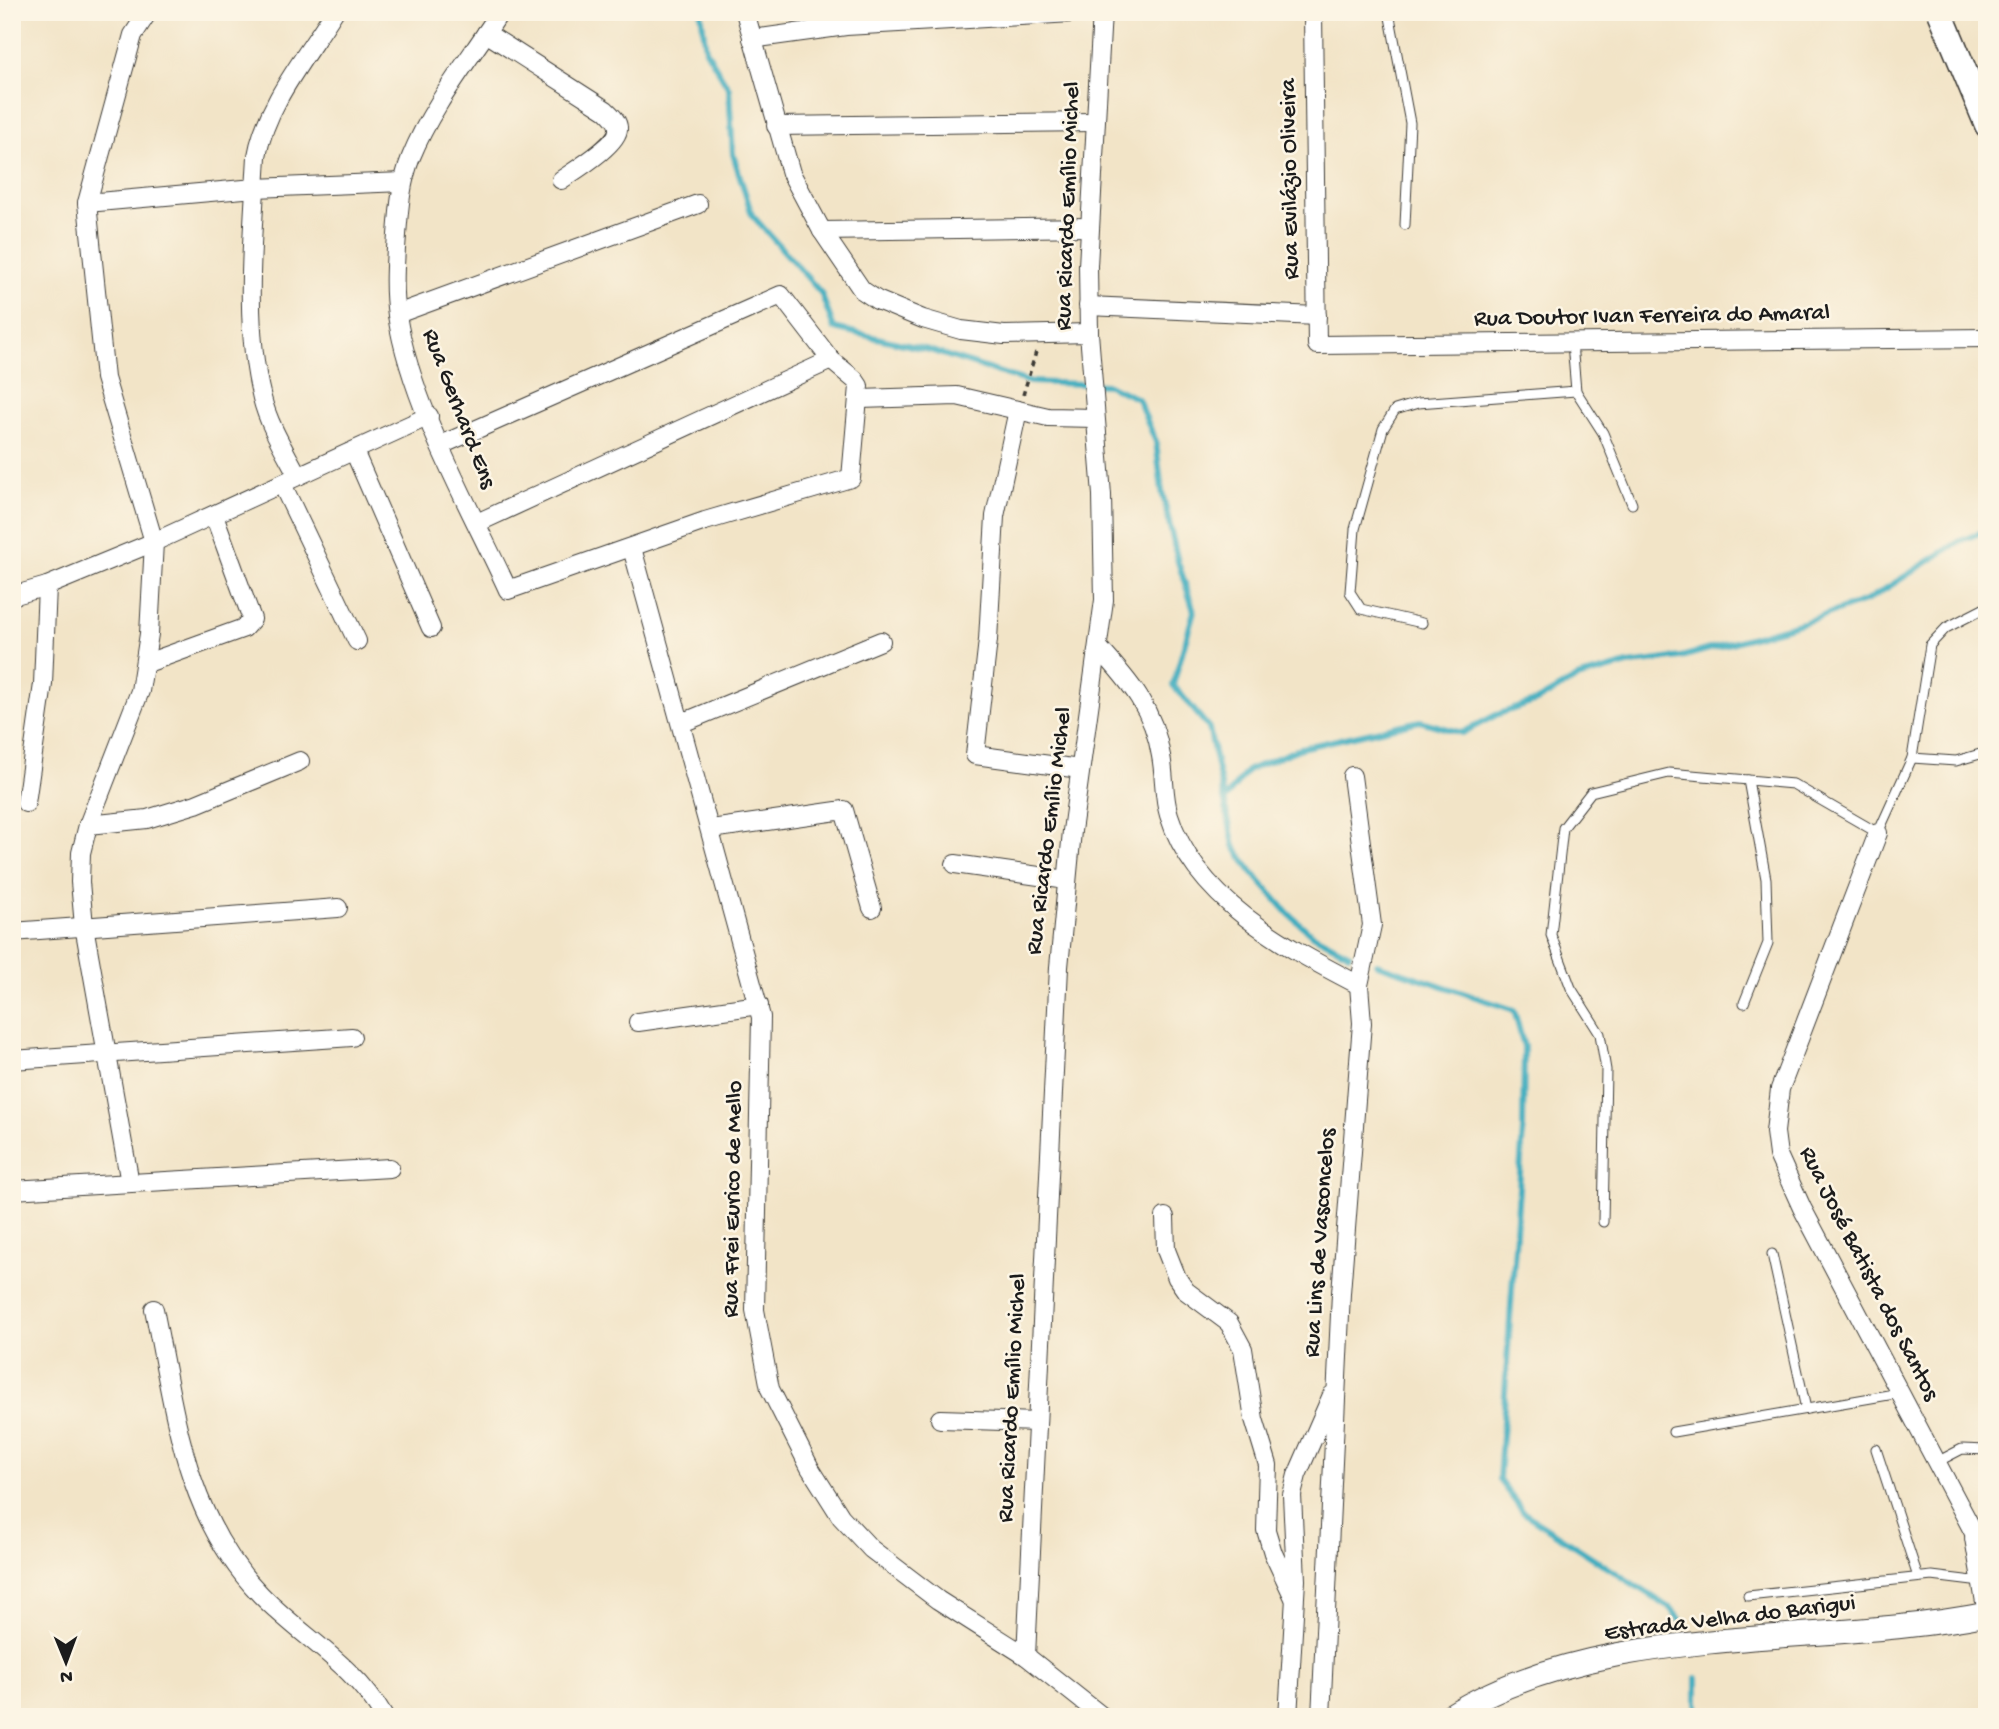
<svg xmlns="http://www.w3.org/2000/svg" width="1999" height="1729" viewBox="0 0 1999 1729" font-family="'Gochi Hand',sans-serif">
	<style>
		.lines { fill: none; stroke-linecap: round; stroke-linejoin: round }
		.stream { stroke: #41adbf; stroke-width: 6 }
		.service-casing { stroke: #3c3a36; stroke-width: 11 }
		.minor-casing { stroke: #3c3a36; stroke-width: 20 }
		.tertiary-casing { stroke: #3c3a36; stroke-width: 25 }
		.secondary-casing { stroke: #3c3a36; stroke-width: 27 }
		.path { stroke: #3c3a36; stroke-width: 3.5; stroke-dasharray: 5 5; stroke-linecap: butt }
		.service { stroke: #fff; stroke-width: 9 }
		.minor { stroke: #fff; stroke-width: 18 }
		.tertiary { stroke: #fff; stroke-width: 23 }
		.secondary { stroke: #fff; stroke-width: 24 }
		.labels { text-anchor: middle; dominant-baseline: central; stroke-width: 5; stroke-linejoin: round; paint-order: stroke }
		.street-label { font-size: 24px; fill: #1c1c1c; stroke: #fcf5e5 }
	</style>
	<rect width="100%" height="100%" fill="#fcf5e5"/>
	<filter id="ink" filterUnits="userSpaceOnUse"><feTurbulence type="fractalNoise" baseFrequency=".0143" numOctaves="2"/><feDisplacementMap in="SourceGraphic" scale="14" xChannelSelector="R" yChannelSelector="G"/><feConvolveMatrix kernelMatrix="1 2 1 2 8 2 1 2 1" color-interpolation-filters="sRGB"/></filter>
	<filter id="wash" filterUnits="userSpaceOnUse"><feTurbulence type="fractalNoise" baseFrequency=".00686" numOctaves="4" result="noise"/><feDisplacementMap in="SourceGraphic" scale="28" xChannelSelector="R" yChannelSelector="G"/><feGaussianBlur stdDeviation="1.57" result="paint"/><feColorMatrix in="noise" values="0 0 0 0 0 0 0 0 0 0 0 0 0 0 0 0 0 1.4 0 .05"/><feComposite in="paint" operator="in"/></filter>
	<g filter="url(#wash)">
		<rect width="100%" height="100%" fill="#f2e4c7"/>
		<g class="lines">
			<g class="stream">
				<path d="M701 12 706 50 729 89 733 154 752 215 821 293 834 328 929 350 1029 382 1108 385 1138 399 1156 442 1162 491 1178 562 1194 611 1173 685 1209 728 1234 846 1252 872 1289 914 1311 934 1350 954"/>
				<path d="M1225 799 1248 770 1301 748 1420 721 1462 733 1496 715 1537 701 1577 678 1628 664 1681 657 1802 623 1868 600 1960 541 1987 530"/>
				<path d="M1377 964 1514 1010 1524 1047 1523 1130 1499 1480 1524 1513 1670 1608 1684 1624"/>
				<path d="M1697 1678V1717"/>
			</g>
		</g>
	</g>
	<g filter="url(#ink)">
		<g class="lines">
			<defs>
				<g id="service">
					<path d="M1389 12 1410 123 1405 225"/>
					<path d="M1576 391 1603 433 1632 504"/>
					<path d="M1422 623 1361 609 1350 592 1355 529 1383 429 1395 410 1418 403 1576 391 1572 343"/>
					<path d="M1912 758 1956 761 1987 752"/>
					<path d="M1744 1003 1768 943 1766 879 1748 780"/>
					<path d="M1603 1222 1606 1070 1600 1034 1571 988 1551 935 1563 828 1591 792 1669 773 1793 784 1878 833 1912 758 1930 645 1946 628 1987 607"/>
					<path d="M1772 1254 1806 1409"/>
					<path d="M1673 1432 1900 1393"/>
					<path d="M1876 1449 1918 1577"/>
					<path d="M1937 1462 1962 1449 1987 1450"/>
					<path d="M1748 1596 1932 1576 1981 1582"/>
				</g>
				<g id="minor">
					<path d="M745 12 791 173 822 231 862 290 877 300 923 319 961 330 1004 335 1089 333"/>
					<path d="M1313 12 1317 345 1987 338"/>
					<path d="M486 33 606 110C611 115 618 121 618 128 620 143 574 171 561 180"/>
					<path d="M752 39 846 26 1089 12"/>
					<path d="M776 126 1094 122"/>
					<path d="M87 203 255 188 403 182"/>
					<path d="M822 231 1088 227"/>
					<path d="M1088 306 1317 316"/>
					<path d="M397 314 698 204"/>
					<path d="M860 399 957 396 1048 417 1095 418"/>
					<path d="M1018 410 995 516 988 640 975 755 1080 769"/>
					<path d="M441 445 781 295 831 360 855 380 859 386 851 478 705 521 508 590C470 507 411 405 397 315 393 289 395 261 397 235 399 209 401 182 411 157 432 105 470 59 500 12"/>
					<path d="M354 451 431 628"/>
					<path d="M298 476C285 451 269 426 262 398 243 324 253 232 257 156 266 104 306 57 334 12"/>
					<path d="M282 484 357 641"/>
					<path d="M477 523 831 360"/>
					<path d="M632 548 761 1017 755 1310 770 1389 810 1468 841 1517 871 1549 938 1600 1026 1656 1103 1717"/>
					<path d="M12 596 47 586 154 542 429 416"/>
					<path d="M1099 648C1130 682 1154 710 1161 756 1165 776 1163 796 1169 815 1195 900 1286 947 1359 985"/>
					<path d="M147 663 244 628 252 619 214 515"/>
					<path d="M682 723 881 641"/>
					<path d="M26 803 43 684 47 586"/>
					<path d="M88 825 147 819 196 804 300 761"/>
					<path d="M711 829 844 810 872 908"/>
					<path d="M1878 833 1780 1089 1775 1132 1778 1155 1802 1208 1973 1531 1987 1550"/>
					<path d="M955 864 1067 880"/>
					<path d="M12 932 338 908"/>
					<path d="M638 1022 759 1005"/>
					<path d="M12 1060 352 1037"/>
					<path d="M130 1183 84 926 80 882 81 853 88 825 140 691 149 634 154 542 105 378 87 203 133 35 148 12"/>
					<path d="M12 1190 390 1168"/>
					<path d="M1165 1217 1166 1250 1177 1278 1186 1291 1229 1323 1243 1349 1254 1419 1268 1465 1266 1530 1273 1553 1294 1598"/>
					<path d="M154 1309C175 1411 184 1515 260 1594 301 1637 353 1663 384 1717"/>
					<path d="M940 1419 1037 1422"/>
					<path d="M1974 1538 1987 1614"/>
					<path d="M1026 1656 1059 967 1072 831 1104 600 1102 495 1089 333 1088 266 1102 12"/>
					<path d="M1288 1717 1296 1580 1292 1495 1297 1475 1332 1395"/>
					<path d="M1321 1717 1341 1293 1362 1023 1359 985 1372 925 1352 776"/>
				</g>
				<path id="tertiary" d="M1448 1717C1600 1620 1816 1648 1987 1614"/>
				<path id="secondary" d="M1940 12 1987 125"/>
			</defs>
			<use href="#service" class="service-casing"/>
			<use href="#minor" class="minor-casing"/>
			<use href="#tertiary" class="tertiary-casing"/>
			<use href="#secondary" class="secondary-casing"/>
			<path class="path" d="M1023 395 1036 352"/>
			<use href="#service" class="service"/>
			<use href="#minor" class="minor"/>
			<use href="#tertiary" class="tertiary"/>
			<use href="#secondary" class="secondary"/>
		</g>
	</g>
	<g class="labels">
		<g class="street-label">
			<text transform="translate(1291 179) rotate(-91)">Rua Evilázio Oliveira</text>
			<text transform="translate(1069 206) rotate(-88)">Rua Ricardo Emílio Michel</text>
			<text transform="translate(1652 317) rotate(-1)">Rua Doutor Ivan Ferreira do Amaral</text>
			<text transform="translate(458 409) rotate(69)">Rua Gerhard Ens</text>
			<text transform="translate(1050 831) rotate(-83)">Rua Ricardo Emílio Michel</text>
			<text transform="translate(734 1199) rotate(-89)">Rua Frei Eurico de Mello</text>
			<text transform="translate(1321 1243) rotate(-86)">Rua Lins de Vasconcelos</text>
			<text transform="translate(1868 1274) rotate(63)">Rua José Batista dos Santos</text>
			<text transform="translate(1013 1398) rotate(-87)">Rua Ricardo Emílio Michel</text>
			<text transform="translate(1730 1619) rotate(-7)">Estrada Velha do Barigui</text>
		</g>
	</g>
	<rect width="1999" height="1729" fill="none" stroke="#fcf5e5" stroke-width="42"/>
	<g transform="translate(66 1662) rotate(179)" stroke="#fcf5e5" stroke-width="5" paint-order="stroke">
	<path d="M0-5L12 26L0 18L-12 26Z" fill="#1c1c1c"/>
	<text y="-10" font-size="19" font-weight="bold" text-anchor="middle" fill="#1c1c1c">N</text>
	</g>
</svg>
